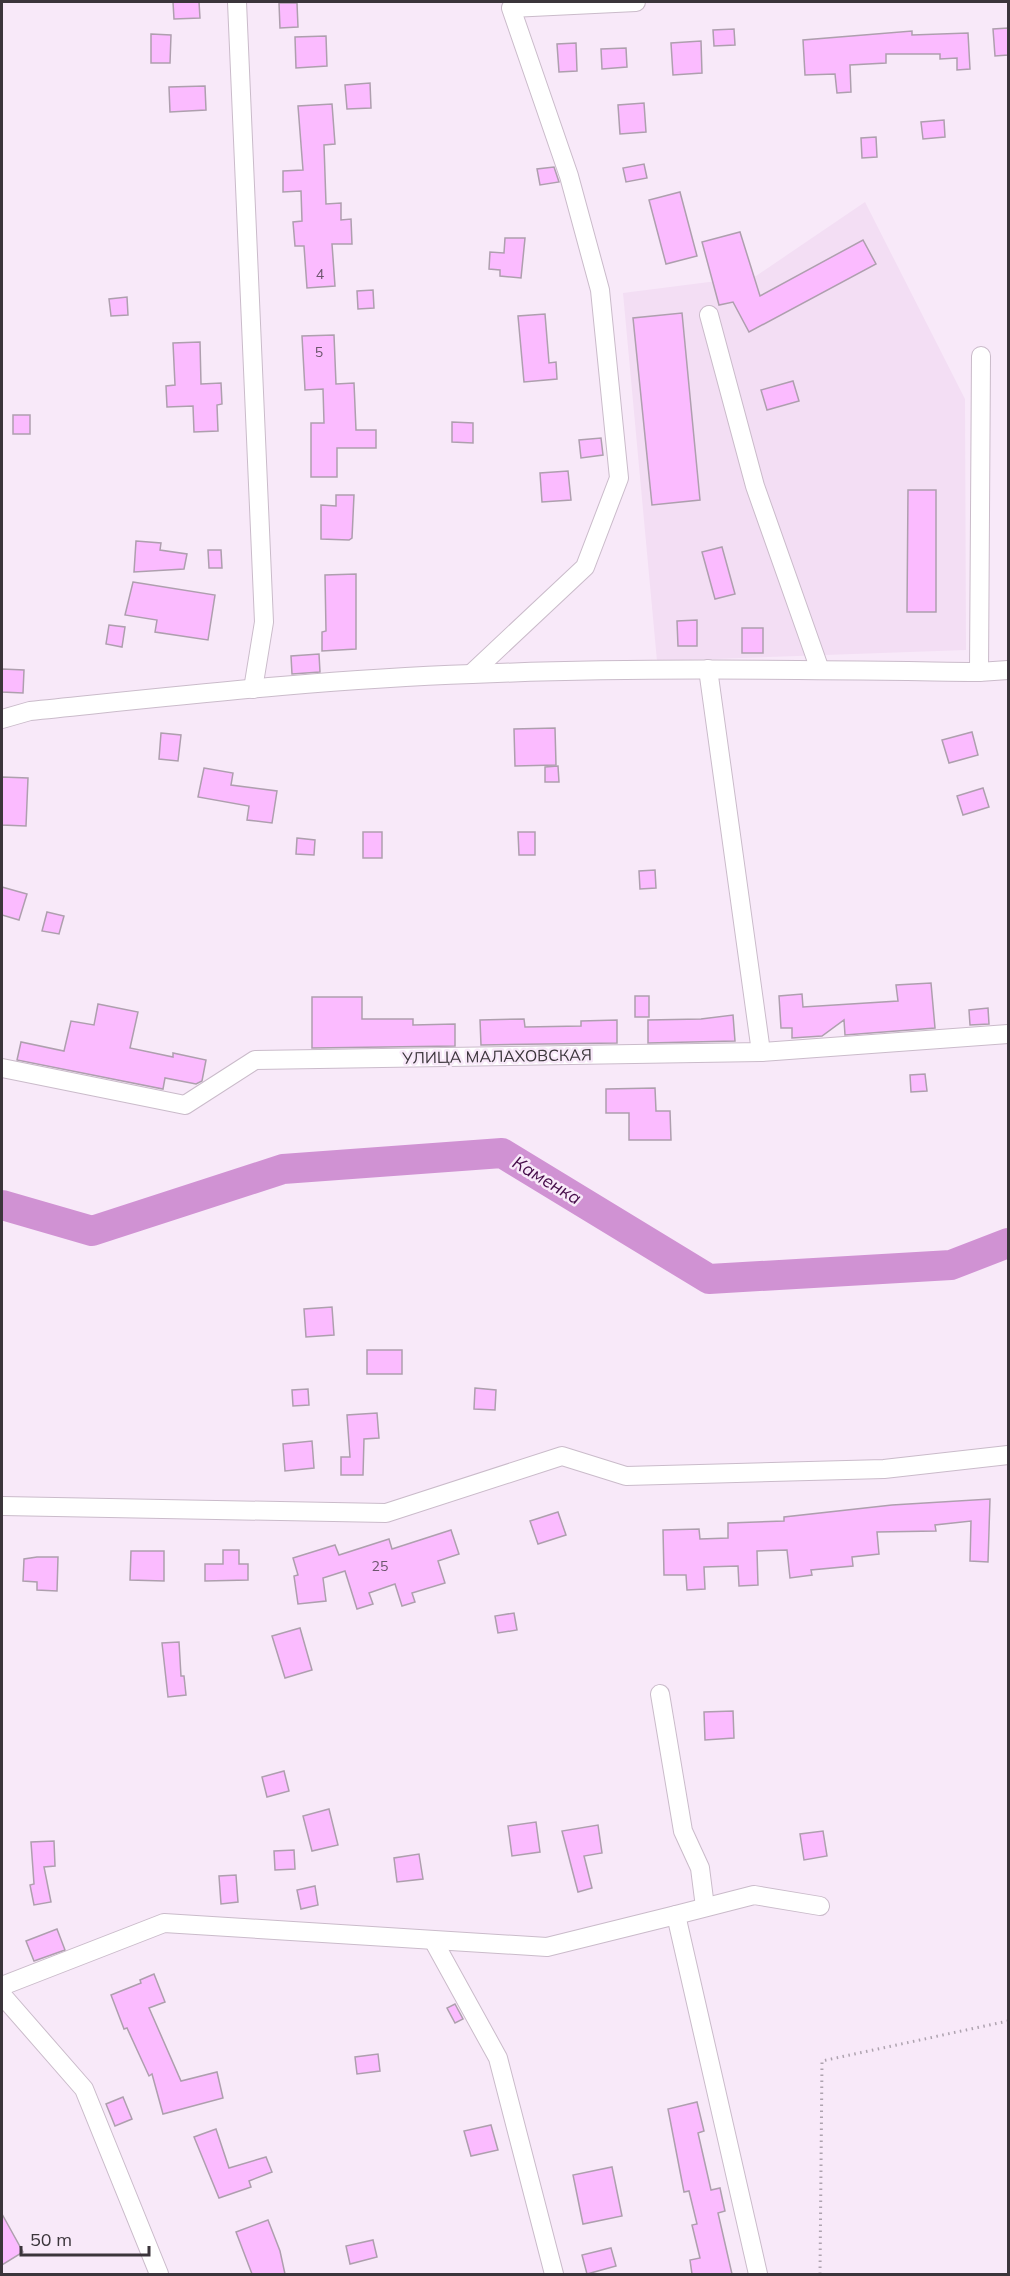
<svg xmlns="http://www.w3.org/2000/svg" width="1010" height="2276" viewBox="0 0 1010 2276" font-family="Mulish,sans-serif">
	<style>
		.built { fill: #f3def4 }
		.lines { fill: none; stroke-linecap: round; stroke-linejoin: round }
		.river { stroke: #d092d3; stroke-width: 30 }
		.building { fill: #fbbbff; stroke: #ae9fae; stroke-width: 1.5 }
		.minor-casing { stroke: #cabbca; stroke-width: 20 }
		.path { stroke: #aea3af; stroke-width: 3; stroke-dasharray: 1.5 4.5; stroke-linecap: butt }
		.minor { stroke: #fff; stroke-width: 18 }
		.labels { text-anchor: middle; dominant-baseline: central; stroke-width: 5; stroke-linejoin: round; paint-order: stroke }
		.number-label { font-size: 14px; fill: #6b566c }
		.street-label { font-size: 16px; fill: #3b353b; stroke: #f8e9f9 }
		.water-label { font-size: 18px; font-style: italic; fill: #460d4a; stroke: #f8e9f9 }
	</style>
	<rect width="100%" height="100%" fill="#f8e9f9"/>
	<path class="built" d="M865 202 965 399 966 650 657 661 623 293 756 276Z"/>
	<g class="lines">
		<path class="river" d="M2 1205 92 1231 283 1169 502 1153 709 1279 951 1265 1008 1243"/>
	</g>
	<g class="building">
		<path d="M173 2H199L200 18 174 19Z"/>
		<path d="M279 3H297L298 27 280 28Z"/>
		<path d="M1008 28V55L995 56 993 29Z"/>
		<path d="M734 29 735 45 714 46 713 30Z"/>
		<path d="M912 31V35L968 33 970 69 957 70V58L940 59V54H886V63L850 65 851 92 837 93 835 74 805 75 803 40Z"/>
		<path d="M151 34 171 35 170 63H151Z"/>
		<path d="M326 36 327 66 296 68 295 37Z"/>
		<path d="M701 41 702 73 673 75 671 43Z"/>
		<path d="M576 43 577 71 559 72 557 44Z"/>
		<path d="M626 48 627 67 602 69 601 49Z"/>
		<path d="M370 83 371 108 347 109 345 85Z"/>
		<path d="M205 86 206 110 170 112 169 87Z"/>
		<path d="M644 103 646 132 620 134 618 105Z"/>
		<path d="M332 104 335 144 324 145 326 204 341 203V220L351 219 352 244H332L335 286 307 288 304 246H295L293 222 302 221 301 191 283 192V171L303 170 298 106Z"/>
		<path d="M944 120 945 137 923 139 921 122Z"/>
		<path d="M876 137 877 157 862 158 861 138Z"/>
		<path d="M644 164 647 178 626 182 623 168Z"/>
		<path d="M554 167 559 182 540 185 537 169Z"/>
		<path d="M680 192 697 256 666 264 649 200Z"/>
		<path d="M740 232 760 296 863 240 876 264 749 332 733 302 719 305 702 242Z"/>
		<path d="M505 238H525L521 278 500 276V270L489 269 490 252 504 253Z"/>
		<path d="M373 290 374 308 358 309 357 291Z"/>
		<path d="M127 297 128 315 111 316 109 299Z"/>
		<path d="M682 313 700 500 652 505 633 318Z"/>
		<path d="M545 314 549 363 556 362 557 379 524 382 518 316Z"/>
		<path d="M334 335 336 384 354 383 356 430H376V448H337V477H311V423H324L323 389 305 390 302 336Z"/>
		<path d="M200 342 201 384 221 383 222 404 217 405 218 431 194 432 193 406 167 407 166 386 175 385 173 343Z"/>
		<path d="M793 381 799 401 767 410 761 390Z"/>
		<rect x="13" y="415" width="17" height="19"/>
		<path d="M452 422 473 423V443L452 442Z"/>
		<path d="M601 438 603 455 581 458 579 440Z"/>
		<path d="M568 471 571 500 542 502 540 473Z"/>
		<path d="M908 490H936V612H907Z"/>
		<path d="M336 495H354L352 538 349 540 321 539V505L336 506Z"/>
		<path d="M136 541 161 543 160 550 187 554 184 569 134 572Z"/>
		<path d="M722 547 735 594 715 599 702 552Z"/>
		<path d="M208 550H221L222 568H209Z"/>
		<path d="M356 574V649L322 651V632L326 631 325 575Z"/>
		<path d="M133 582 215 595 208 640 155 632 157 620 125 615Z"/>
		<path d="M697 620V646H678L677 621Z"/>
		<path d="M109 625 125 627 122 647 106 644Z"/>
		<rect x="742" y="628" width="21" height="25"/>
		<path d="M319 654 320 672 292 674 291 656Z"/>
		<path d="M2 669 24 670 23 693 2 692Z"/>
		<path d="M555 728 556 765 515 766 514 729Z"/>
		<path d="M972 732 978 755 949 763 942 740Z"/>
		<path d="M161 733 181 735 178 761 159 759Z"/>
		<path d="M558 766 559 782H545V767Z"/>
		<path d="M204 768 233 773 231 785 277 791 272 823 247 820 249 806 198 797Z"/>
		<path d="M2 777 28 778 26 826 2 825Z"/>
		<path d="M983 788 989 807 963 815 957 796Z"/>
		<rect x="363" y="832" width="19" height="26"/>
		<path d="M518 832H535V855H519Z"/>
		<path d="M297 838 315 840 314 855 296 854Z"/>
		<path d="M655 870 656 888 640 889 639 871Z"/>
		<path d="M2 887 27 894 19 920 2 915Z"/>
		<path d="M47 912 64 916 59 934 42 931Z"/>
		<path d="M931 983 935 1028 845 1035 844 1020 822 1036 792 1038V1028H781L779 996 802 994 803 1007 898 1001 896 985Z"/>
		<rect x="635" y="996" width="14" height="21"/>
		<path d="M312 997H362V1019H413V1025L455 1024V1046L312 1048Z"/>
		<path d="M98 1004 138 1012 130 1048 173 1057V1053L206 1060 202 1081 196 1084 165 1078 163 1089 17 1060 21 1042 64 1051 71 1021 94 1025Z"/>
		<path d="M988 1008 989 1024 970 1025 969 1010Z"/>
		<path d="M733 1015 735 1041 648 1043V1020L701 1019Z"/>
		<path d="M524 1019 525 1027 581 1026V1021L617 1020V1043L481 1045 480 1020Z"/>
		<path d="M925 1074 927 1091 911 1092 910 1075Z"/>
		<path d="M655 1088 656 1111H670L671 1140H629V1113H606V1089Z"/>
		<path d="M332 1307 334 1335 306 1337 304 1309Z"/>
		<rect x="367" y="1350" width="35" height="24"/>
		<path d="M475 1388 496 1390 495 1410 474 1409Z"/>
		<path d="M308 1389 309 1405 293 1406 292 1390Z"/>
		<path d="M377 1413 379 1438 364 1439 363 1475H341V1457H350L347 1415Z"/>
		<path d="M312 1441 314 1468 285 1471 283 1444Z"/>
		<path d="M990 1499 988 1562 970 1561 971 1521 935 1525 936 1531 877 1532 879 1554 852 1557 853 1566 811 1570 812 1575 790 1578 787 1550 757 1551 758 1585 739 1586 738 1566 704 1567 705 1589 687 1590 686 1575H664L663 1530 699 1529 700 1539 728 1538V1523L784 1521V1517L892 1505Z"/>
		<path d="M558 1512 566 1535 538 1544 530 1521Z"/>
		<path d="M451 1530 459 1554 438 1561 445 1583 412 1593 415 1602 402 1606 395 1584 369 1593 373 1604 357 1609 345 1571 323 1578 326 1601 298 1604 294 1576 298 1575 293 1558 335 1545 339 1555 389 1539 392 1549Z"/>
		<path d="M223 1550H239V1564H248V1580L205 1581V1564H223Z"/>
		<path d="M131 1551H164V1581L130 1580Z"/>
		<path d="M37 1557H58L57 1591 37 1590V1582L23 1581 24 1559Z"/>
		<path d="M514 1613 517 1630 498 1633 495 1616Z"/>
		<path d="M300 1628 312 1670 285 1678 272 1636Z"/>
		<path d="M179 1642 181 1676H184L186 1695 168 1697 162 1643Z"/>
		<path d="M733 1711 734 1738 705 1740 704 1712Z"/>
		<path d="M284 1771 289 1791 267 1797 262 1777Z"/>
		<path d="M329 1809 338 1845 312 1851 303 1816Z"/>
		<path d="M536 1822 540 1852 512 1856 508 1826Z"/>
		<path d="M598 1825 602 1853 584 1856 592 1888 578 1892 562 1831Z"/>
		<path d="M823 1831 827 1856 804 1860 800 1834Z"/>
		<path d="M54 1841 55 1866 44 1867 51 1902 34 1905 30 1885 34 1884 31 1842Z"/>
		<path d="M294 1850 295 1869 275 1870 274 1851Z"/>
		<path d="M419 1854 423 1879 397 1882 394 1858Z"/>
		<path d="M236 1875 238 1902 221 1904 219 1876Z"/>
		<path d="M315 1886 318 1905 301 1909 297 1890Z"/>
		<path d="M57 1929 65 1950 34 1961 26 1941Z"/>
		<path d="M154 1974 165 2002 149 2008 181 2081 217 2072 223 2098 163 2114 152 2074 149 2076 127 2028 124 2029 111 1995 141 1983 140 1980Z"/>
		<path d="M455 2004 463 2019 455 2023 447 2008Z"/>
		<path d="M378 2054 380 2071 357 2074 355 2057Z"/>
		<path d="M123 2097 132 2119 115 2126 106 2104Z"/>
		<path d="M697 2102 704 2131 698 2133 711 2190 720 2188 725 2211 718 2213 732 2274H692L690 2260 700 2258 692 2225 697 2224 689 2191 684 2192 668 2109Z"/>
		<path d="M491 2125 498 2150 471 2156 464 2131Z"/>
		<path d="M216 2129 229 2168 266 2157 272 2172 249 2181 251 2187 219 2198 194 2137Z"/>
		<path d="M612 2167 622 2216 583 2224 573 2175Z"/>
		<path d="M2 2214 23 2252 2 2265Z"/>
		<path d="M268 2220 280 2251 285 2274H252L236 2232Z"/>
		<path d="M373 2240 377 2257 350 2264 346 2246Z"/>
		<path d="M611 2248 616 2266 587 2274 582 2255Z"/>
	</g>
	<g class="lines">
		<defs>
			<g id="minor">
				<path d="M237 2 264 622 253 689"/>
				<path d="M709 315 755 486 820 670"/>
				<path d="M708 669 761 1052"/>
				<path d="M979 672 981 356"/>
				<path d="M471 674 585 567 619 478 600 290 569 176 511 8 636 2"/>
				<path d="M2 719 30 711C177 696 325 679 472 674 641 667 810 670 979 672L1008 670"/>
				<path d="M2 1068 185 1105 255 1060 761 1052 1008 1034"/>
				<path d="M2 1506 386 1513 562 1456 626 1476 884 1469 1008 1455"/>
				<path d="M660 1694 683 1831 700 1868 705 1907"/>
				<path d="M676 1915 754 1895 820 1906"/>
				<path d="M434 1942 498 2058 554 2274"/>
				<path d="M2 1986 164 1923 547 1947 676 1915 758 2274"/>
				<path d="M2 1995 84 2089 159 2274"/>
			</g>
		</defs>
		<use href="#minor" class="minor-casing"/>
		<path class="path" d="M820 2274 822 2061 1008 2021"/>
		<use href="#minor" class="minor"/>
	</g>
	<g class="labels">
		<g class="number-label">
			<text x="320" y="274">4</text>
			<text x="319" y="352">5</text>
			<text x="380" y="1566">25</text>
		</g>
		<g class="street-label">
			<text transform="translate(497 1056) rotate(-1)">УЛИЦА МАЛАХОВСКАЯ</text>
		</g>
		<g class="water-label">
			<text transform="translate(547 1180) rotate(31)">Каменка</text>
		</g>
	</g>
	<rect width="1010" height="2276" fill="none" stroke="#3b353b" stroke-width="6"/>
	<path d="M21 2246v9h128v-9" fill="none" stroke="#3b353b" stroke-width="3"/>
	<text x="30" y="2246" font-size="18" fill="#3b353b" stroke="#f8e9f9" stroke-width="4.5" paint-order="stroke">50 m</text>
</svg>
